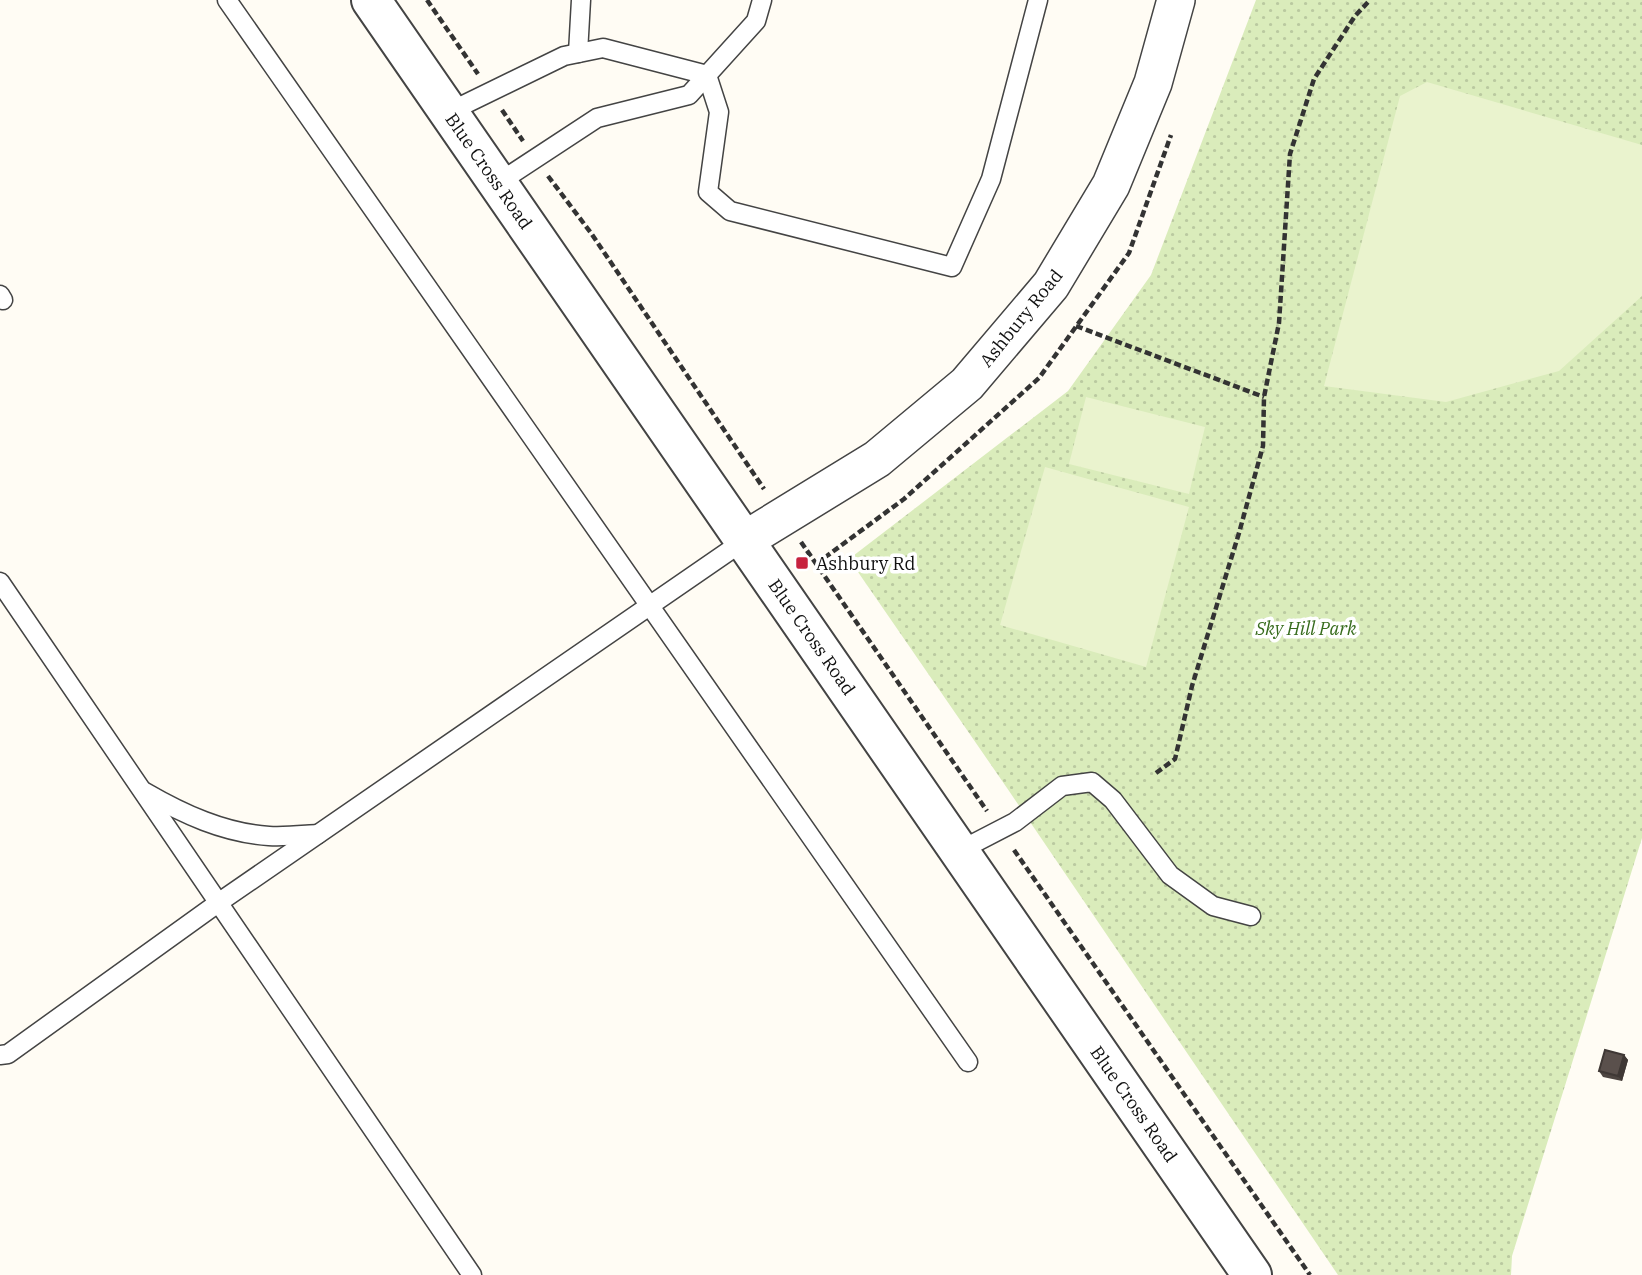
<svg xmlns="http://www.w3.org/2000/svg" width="1642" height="1275" viewBox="0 0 1642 1275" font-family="'IBM Plex Serif',serif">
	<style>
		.park { fill: url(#park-dots) }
		.pitch { fill: #eaf3ce }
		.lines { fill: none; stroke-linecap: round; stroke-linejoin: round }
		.service-casing { stroke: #444; stroke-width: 21 }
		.minor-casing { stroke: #444; stroke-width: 40 }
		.tertiary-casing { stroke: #444; stroke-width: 42 }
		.path { stroke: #333; stroke-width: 4.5; stroke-dasharray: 7 3.5; stroke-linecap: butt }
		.service { stroke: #fff; stroke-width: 18 }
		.minor { stroke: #fff; stroke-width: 37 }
		.tertiary { stroke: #fff; stroke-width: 38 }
		.wall { fill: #4d4541 }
		.shaded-wall { fill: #3f3835 }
		.building { fill: #5a504c; stroke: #3f3835; stroke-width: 2 }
		.poi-dot { fill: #c7223e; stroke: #fff; stroke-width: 2.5 }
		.labels { text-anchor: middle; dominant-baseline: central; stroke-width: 7; stroke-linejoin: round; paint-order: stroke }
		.street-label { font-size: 18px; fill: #111; stroke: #fff }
		.poi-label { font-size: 18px; fill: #111; stroke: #fff; text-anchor: start }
		.park-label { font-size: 18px; font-style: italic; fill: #376c1d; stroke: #fff }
	</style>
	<defs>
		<pattern id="park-dots" width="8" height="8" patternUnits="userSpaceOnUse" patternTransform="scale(1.75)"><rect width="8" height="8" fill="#daecbb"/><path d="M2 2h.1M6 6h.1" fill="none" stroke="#bac9a0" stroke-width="1.8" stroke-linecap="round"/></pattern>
	</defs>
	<rect width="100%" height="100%" fill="#fffcf4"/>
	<path class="park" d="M1256 0H1642V838L1512 1256 1511 1275H1338L1007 788 849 559 1068 391 1151 275Z"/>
	<g class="pitch">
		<path d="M1427 82 1642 145V296L1559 371 1446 402 1324 386 1400 96Z"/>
		<path d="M1086 397 1205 427 1189 494 1069 464Z"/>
		<path d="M1045 467 1189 507 1146 667 1000 625Z"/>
	</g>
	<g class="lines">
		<defs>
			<g id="service">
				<path d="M227 0 968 1062"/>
				<path d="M578 53 581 0"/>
				<path d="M707 75 719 112 708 192 730 211 952 267 991 179 1038 0"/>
				<path d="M449 112 564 56 603 48 707 75"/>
				<path d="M498 183 597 118 689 95 756 21 762 0"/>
				<path d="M0 295 3 300"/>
				<path d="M0 582 472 1275"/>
				<path d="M145 792C183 814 224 833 269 836 285 837 302 835 318 834"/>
				<path d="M959 851 1015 822 1062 786 1092 782 1113 800 1170 875 1213 906 1251 916"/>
				<path d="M0 1055 8 1054 218 903 745 540"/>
			</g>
			<path id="minor" d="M745 540 877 459 967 384 1051 285 1111 185 1153 83 1176 0"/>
			<path id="tertiary" d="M371 0 1252 1275"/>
		</defs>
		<use href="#service" class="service-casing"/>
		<use href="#minor" class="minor-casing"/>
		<use href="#tertiary" class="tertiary-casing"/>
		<g class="path">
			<path d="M427 0 478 74"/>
			<path d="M502 110 523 141"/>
			<path d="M548 176 591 233 764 489"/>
			<path d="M1076 326 1264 397"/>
			<path d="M801 542 987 811"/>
			<path d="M816 564 904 499 1039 378 1129 253 1171 135"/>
			<path d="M1156 773 1175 759 1192 686 1239 533 1263 446 1264 397 1279 323 1290 154 1314 79 1355 16 1370 0"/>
			<path d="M1014 850 1310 1275"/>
		</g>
		<use href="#service" class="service"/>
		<use href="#minor" class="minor"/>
		<use href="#tertiary" class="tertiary"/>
	</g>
	<path class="wall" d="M1624 1055 1628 1060 1622 1081 1603 1077 1599 1071Z"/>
	<path class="shaded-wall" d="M1624 1055 1628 1060 1622 1081 1618 1076Z"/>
	<path class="building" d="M1605 1050 1624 1055 1618 1076 1599 1071Z"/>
	<rect class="poi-dot" x="795" y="556" width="14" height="14" rx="3.5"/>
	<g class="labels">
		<g class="street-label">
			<text transform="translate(489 171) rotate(55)">Blue Cross Road</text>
			<text transform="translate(1021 318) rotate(-51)">Ashbury Road</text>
			<text transform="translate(812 637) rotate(55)">Blue Cross Road</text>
			<text transform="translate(1134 1104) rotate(55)">Blue Cross Road</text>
		</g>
		<g class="poi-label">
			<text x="816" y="563">Ashbury Rd</text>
		</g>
		<g class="park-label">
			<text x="1306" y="628">Sky Hill Park</text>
		</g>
	</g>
</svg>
